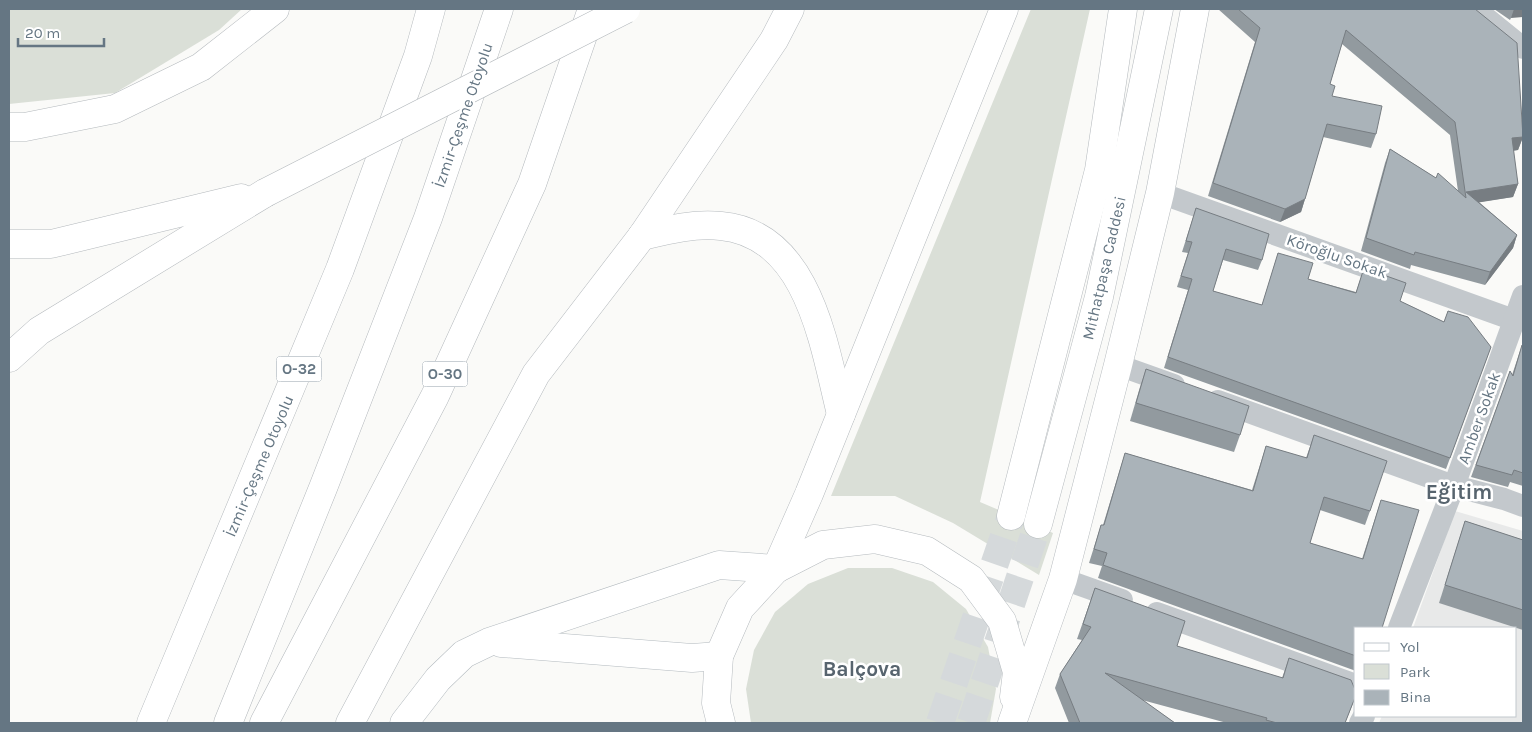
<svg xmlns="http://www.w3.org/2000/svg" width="1532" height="732" viewBox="0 0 1532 732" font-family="Karla,sans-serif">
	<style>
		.built { fill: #e8e9e9 }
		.green { fill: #dadfd7 }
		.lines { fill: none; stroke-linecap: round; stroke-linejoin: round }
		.primary-tunnel { stroke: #d5d9db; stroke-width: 28; stroke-dasharray: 28 14; stroke-linecap: butt }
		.secondary-casing { stroke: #b3babf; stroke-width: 29 }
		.primary-casing { stroke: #b5babe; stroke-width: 29 }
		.highway-casing { stroke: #b4b9bd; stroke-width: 29 }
		.street { stroke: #c3c8cc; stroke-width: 22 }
		.secondary { stroke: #fff; stroke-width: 28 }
		.primary { stroke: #fff; stroke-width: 28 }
		.highway { stroke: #fff; stroke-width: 28 }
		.highway-bridge-casing { stroke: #b4b9bd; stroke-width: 29; stroke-linecap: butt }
		.highway-bridge { stroke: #fff; stroke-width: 28 }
		.wall { fill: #929a9f }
		.shaded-wall { fill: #777d82 }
		.building { fill: #aab3b9; stroke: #777d82 }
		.labels { text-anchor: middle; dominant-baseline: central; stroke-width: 5; stroke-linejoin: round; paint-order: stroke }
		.shield { fill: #fff; stroke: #939fa8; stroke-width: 1 }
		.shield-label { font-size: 15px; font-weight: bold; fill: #657683 }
		.street-label { font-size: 16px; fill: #657683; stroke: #fff }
		.district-label { font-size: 21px; font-weight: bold; fill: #57646e; stroke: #fff }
	</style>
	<rect width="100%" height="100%" fill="#fafaf8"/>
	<path class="built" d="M1455 511 1523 531V723H1379L1382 716H1516V628H1413Z"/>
	<g class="green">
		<path d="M9 9H242L219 30 115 93 9 104Z"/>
		<path d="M1031 9H1090L980 502 1053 533 1039 575 953 523 895 496H831Z"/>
		<path d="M848 568H892L933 582 966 609 988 647 996 689 990 723H751L746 689 754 650 775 612 808 584Z"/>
	</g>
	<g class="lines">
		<g class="primary-tunnel">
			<path d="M940 723 1011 516"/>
			<path d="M971 723 1038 524"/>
		</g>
		<defs>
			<g id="secondary">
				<path d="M501 643 692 658 719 656"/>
				<path d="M404 723 438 679 464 654 489 642 719 565 776 569"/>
			</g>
			<g id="primary">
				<path d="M642 236C667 230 694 223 721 226 809 234 824 346 841 414"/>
				<path d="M642 236 774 40 790 9"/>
				<path d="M1011 516 1099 170 1123 9"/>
				<path d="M1038 524 1099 297 1159 9"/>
				<path d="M776 569 823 545 875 539 927 551 971 579 1002 621 1017 672 1014 697"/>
				<path d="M721 723 716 703 719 656 740 608 776 569 809 494 1004 9"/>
				<path d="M1012 723 1063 579 1118 365 1160 193 1195 9"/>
			</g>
			<g id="highway">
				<path d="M9 127H25L115 109 201 67 275 9"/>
				<path d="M9 244H51L241 198"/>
				<path d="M9 358 39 331 265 193"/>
				<path d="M151 723 340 269 418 56 431 9"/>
				<path d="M228 723 323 488 428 218 499 9"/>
				<path d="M264 723 435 396 532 184 592 9"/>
				<path d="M350 723 536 374 642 236"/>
			</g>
		</defs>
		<use href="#secondary" class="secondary-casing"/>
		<use href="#primary" class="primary-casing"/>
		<use href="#highway" class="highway-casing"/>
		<g class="street">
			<path d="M1475 9 1523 48"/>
			<path d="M1160 193 1514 320"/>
			<path d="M1118 365 1174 385"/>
			<path d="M1218 401 1454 486 1504 499 1523 506"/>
			<path d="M1063 579 1122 600"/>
			<path d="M1157 613 1356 685"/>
			<path d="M1399 628 1454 486 1523 296"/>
			<path d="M1360 723 1364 716"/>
		</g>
		<use href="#secondary" class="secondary"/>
		<use href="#primary" class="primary"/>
		<use href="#highway" class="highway"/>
		<defs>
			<path id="highway-bridge" d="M265 193 626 9"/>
		</defs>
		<use href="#highway-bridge" class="highway-bridge-casing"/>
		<use href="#highway-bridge" class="highway-bridge"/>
	</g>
	<g class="wall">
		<path d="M1218 9H1475L1523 137 1518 150 1513 151 1518 184 1513 197 1479 202 1517 235 1513 248 1485 285 1411 265 1410 269 1361 251 1385 163 1390 149 1436 178 1458 191 1450 135 1342 44 1330 84 1332 96 1376 134 1371 148 1323 137 1305 199 1301 212 1280 222 1208 196 1255 42Z"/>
		<path d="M1494 9H1523L1511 18 1510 20Z"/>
		<path d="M1196 208 1262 260 1258 270 1223 260 1213 291 1262 305 1278 253 1308 279 1356 292 1364 268 1400 301 1444 322 1448 311 1491 347 1446 469 1164 368 1188 290 1177 287 1188 253 1182 252Z"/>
		<path d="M1522 345H1523V486L1510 482 1508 487 1471 477 1510 371 1512 375Z"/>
		<path d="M1146 369 1240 435 1234 452 1130 421 1140 387Z"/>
		<path d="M1314 435 1370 511 1365 525 1320 510 1310 543 1362 559 1381 500 1356 628V671L1098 578 1102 566 1089 563 1101 525H1103L1121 466 1125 453 1252 490 1266 446 1306 458Z"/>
		<path d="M1465 521 1523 540V630L1439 603Z"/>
		<path d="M1095 588 1177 646 1282 678 1289 658 1356 696 1345 723H1227L1142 700 1175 723H1069L1055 688 1060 674 1082 640 1077 639Z"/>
	</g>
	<g class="shaded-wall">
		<path d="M1514 9H1523V17L1511 18Z"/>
		<path d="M1523 137 1518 150 1507 151 1512 138Z"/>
		<path d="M1518 184 1513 197 1463 205 1466 198V192Z"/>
		<path d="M1305 199 1301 212 1280 222 1285 209Z"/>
		<path d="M1517 235 1513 248 1485 285 1490 272Z"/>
	</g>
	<g class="building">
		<path d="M1238 9H1475L1517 43 1523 137 1512 138 1518 184 1466 192 1517 235 1490 272 1415 252 1414 255 1366 238 1390 149 1436 178 1438 173 1466 198 1455 122 1346 30 1330 84 1335 86 1332 96 1382 106 1376 134 1327 124 1305 199 1285 209 1213 183 1260 28Z"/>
		<path d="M1196 208 1269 234 1262 260 1226 249 1213 291 1262 305 1278 253 1313 263 1308 279 1356 293 1364 268 1406 283 1400 301 1444 322 1448 311 1468 317 1491 347 1450 458 1168 357 1192 279 1181 276 1192 242 1186 241Z"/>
		<path d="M1522 345H1523V473L1514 470 1512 475 1476 465 1510 371 1513 376Z"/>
		<path d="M1146 369 1249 406 1240 435 1136 403Z"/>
		<path d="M1314 435 1387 461 1370 511 1324 497 1310 543 1363 559 1381 500 1419 510 1382 628H1356V656L1103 565 1107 553 1094 549 1101 525H1104L1125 453 1253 491 1266 446 1307 458Z"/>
		<path d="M1465 521 1523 540V610L1445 585Z"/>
		<path d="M1095 588 1185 621 1177 646 1283 678 1289 658 1351 680 1356 692V695L1345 723H1277L1266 720 1267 718 1105 673 1175 723H1080L1060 674 1091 627 1083 624Z"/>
	</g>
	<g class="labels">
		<g class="shield">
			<rect x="276.5" y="356.5" width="45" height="25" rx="4"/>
			<rect x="422.5" y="361.5" width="45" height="25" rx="4"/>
		</g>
		<g class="shield-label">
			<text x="299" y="369">O-32</text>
			<text x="445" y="374">O-30</text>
		</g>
		<g class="street-label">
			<text transform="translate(463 115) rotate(-71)">İzmir-Çeşme Otoyolu</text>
			<text transform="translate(1337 256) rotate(19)">Köroğlu Sokak</text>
			<text transform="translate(1104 268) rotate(-77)">Mithatpaşa Caddesi</text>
			<text transform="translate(1479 418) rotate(-70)">Amber Sokak</text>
			<text transform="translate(259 466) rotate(-67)">İzmir-Çeşme Otoyolu</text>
		</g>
		<g class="district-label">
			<text x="1459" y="492">Eğitim</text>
			<text x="862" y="669">Balçova</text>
		</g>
	</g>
	<rect width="1532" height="732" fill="none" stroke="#657683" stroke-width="20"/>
	<rect x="1354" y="627" width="162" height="90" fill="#ffffff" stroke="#c1c8cd"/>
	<rect x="1364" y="643" width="25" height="8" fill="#ffffff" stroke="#c1c8cd"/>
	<text x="1400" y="652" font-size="15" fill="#657683">Yol</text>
	<rect x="1364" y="664" width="25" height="15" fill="#dadfd7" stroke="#c1c8cd"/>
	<text x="1400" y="677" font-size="15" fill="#657683">Park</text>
	<rect x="1364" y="690" width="25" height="15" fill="#aab3b9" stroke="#c1c8cd"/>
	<text x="1400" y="702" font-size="15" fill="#657683">Bina</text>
	<path d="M18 38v8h86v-8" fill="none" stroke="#657683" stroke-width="2.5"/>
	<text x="25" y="38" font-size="15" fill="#657683" stroke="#ffffff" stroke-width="4" paint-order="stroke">20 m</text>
</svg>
